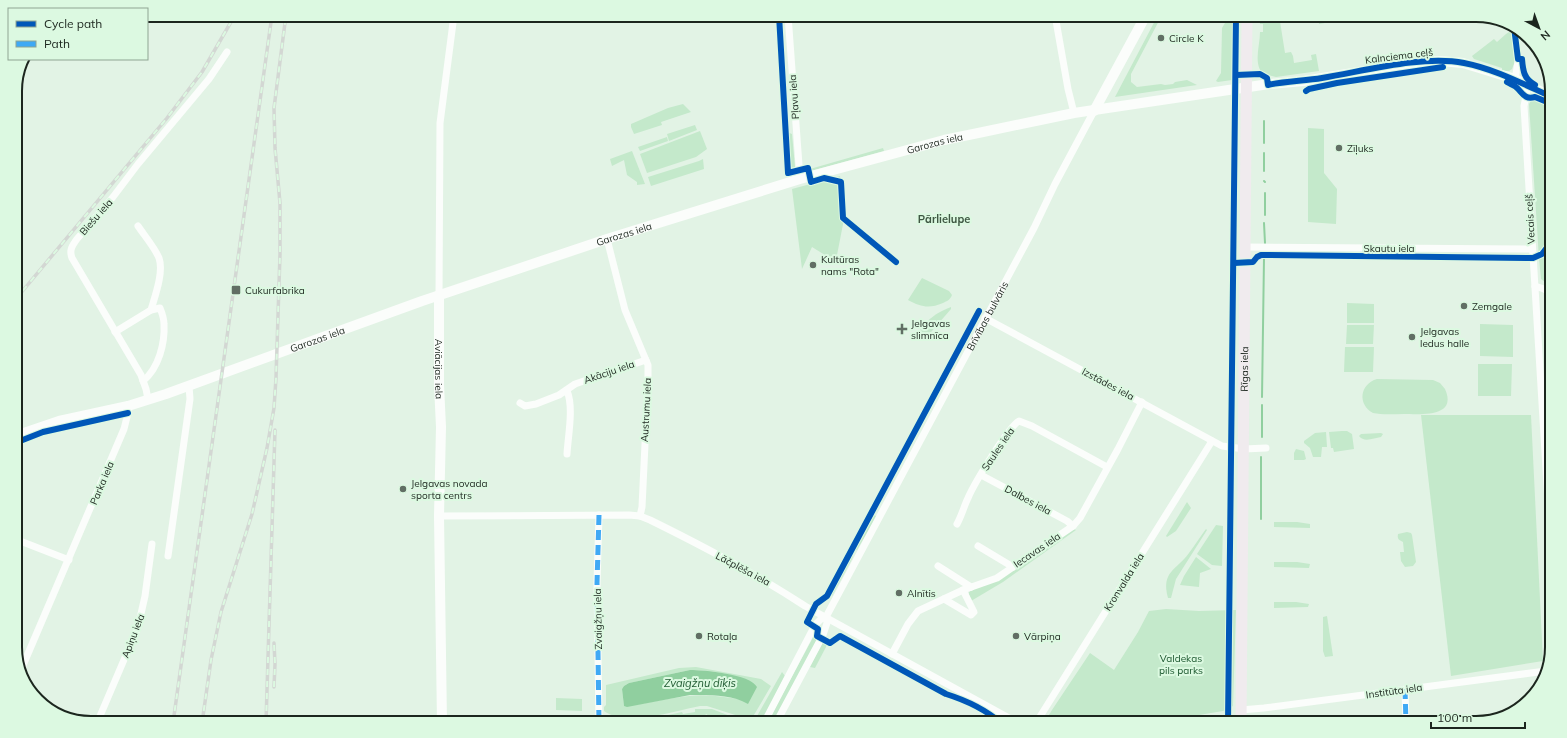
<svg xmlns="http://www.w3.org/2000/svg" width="1567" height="738" viewBox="0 0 1567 738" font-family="Mulish,sans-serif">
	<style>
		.green { fill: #c4e9cb; fill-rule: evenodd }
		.water { fill: #90cf9f }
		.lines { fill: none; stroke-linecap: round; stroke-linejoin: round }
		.stream { stroke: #90cf9f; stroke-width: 2 }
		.minor { stroke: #fbfdfb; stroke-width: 7 }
		.secondary { stroke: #fbfdfb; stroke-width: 10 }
		.primary { stroke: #f0ebee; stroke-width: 11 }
		.rail-casing { stroke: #d3d7d3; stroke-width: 3.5 }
		.rail { stroke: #dcf9e1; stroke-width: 2; stroke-dasharray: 6; stroke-linecap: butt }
		.quiet { stroke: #3fa9f5; stroke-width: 5; stroke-dasharray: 10 5; stroke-linecap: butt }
		.cycleway-casing { stroke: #dcf9e1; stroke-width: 8 }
		.cycleway { stroke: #0057b8; stroke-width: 6 }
		.poi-dot { fill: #616e64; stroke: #dcf9e1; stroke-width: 1.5 }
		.labels { text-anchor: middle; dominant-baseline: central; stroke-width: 4; stroke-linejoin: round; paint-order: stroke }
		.poi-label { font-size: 10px; fill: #1c261e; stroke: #dcf9e1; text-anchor: start }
		.street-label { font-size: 10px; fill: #1c261e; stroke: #dcf9e1 }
		.park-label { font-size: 10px; fill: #18542b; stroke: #dcf9e1 }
		.neighbourhood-label { font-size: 11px; font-weight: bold; fill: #3f5743; stroke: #dcf9e1 }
		.water-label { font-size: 11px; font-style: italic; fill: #1e5930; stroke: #dcf9e1 }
		.rim { fill: none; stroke: #1c261e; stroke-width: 2 }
	</style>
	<rect width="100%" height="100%" fill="#e2f3e5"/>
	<g class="green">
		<path d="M1158 15H1162L1131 74V82L1137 87 1161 84 1165 85 1173 84 1175 82 1187 80 1197 85 1115 97Z"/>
		<path d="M1259 15H1279L1285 53 1291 52 1293 56 1294 63 1312 60 1311 55 1316 54 1319 71 1276 77 1263 74C1253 63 1260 46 1260 32H1263V24H1260Z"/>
		<path d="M1318 15H1343V20L1319 24Z"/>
		<path d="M1230 21 1235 23V77L1232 80 1218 82 1216 81 1221 73 1222 28 1225 23Z"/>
		<path d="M1509 32 1511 33 1515 61 1512 69 1509 71H1502V68L1474 59 1472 56 1494 39 1497 42 1506 34Z"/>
		<path d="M1538 96 1552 103V287L1541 279 1539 258 1529 104 1533 98Z"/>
		<path d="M683 104 691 112 661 122 662 125 634 134 631 127V124L668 108Z"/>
		<path d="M695 125 697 130 669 141 667 134Z"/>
		<path d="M1308 128 1324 129V173L1337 189 1336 224 1308 222Z"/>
		<path d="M700 131 707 149 696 157 647 173 640 154Z"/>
		<path d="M787 132 792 134 795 167 790 168Z"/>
		<path d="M667 137 668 141 640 151 638 147Z"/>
		<path d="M883 148 884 151 811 171 810 169Z"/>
		<path d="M632 151 645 184 637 185V182L627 175 624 160 612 166 610 159Z"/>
		<path d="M703 159 704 169 651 186 648 177 699 161Z"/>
		<path d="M840 176 845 214 837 255 833 260 812 247 802 269 792 189Z"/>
		<path d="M922 278 949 291 952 295C950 300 947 301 943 303 929 309 921 307 908 300Z"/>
		<path d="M1347 303 1374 304V323H1347Z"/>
		<path d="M951 307V309L925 339 918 333C928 319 934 314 951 307Z"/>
		<path d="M1480 324 1513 325V357L1480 356Z"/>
		<path d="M1347 325H1374L1373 344H1346Z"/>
		<path d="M1345 347H1374L1373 372H1344Z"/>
		<path d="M1478 364H1512L1511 396H1478Z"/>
		<path d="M1377 379 1433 380 1440 383 1445 389C1458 418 1420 414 1404 414 1394 414 1382 415 1373 413 1357 404 1360 384 1377 379Z"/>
		<path d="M1421 415H1531L1543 661 1451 676Z"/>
		<path d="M1342 431H1347L1352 434 1354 449 1334 452 1333 448H1331L1329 432Z"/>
		<path d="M1326 432 1327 447H1322L1321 457H1313L1310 448 1304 443V441L1315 433Z"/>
		<path d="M1381 433 1383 434 1381 437C1374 438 1364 443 1359 436L1361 434Z"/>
		<path d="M1296 449 1304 451 1306 459 1304 460H1294V453Z"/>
		<path d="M1187 502 1191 508 1176 531 1167 537 1166 536Z"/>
		<path d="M872 515 877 516 857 550H853Z"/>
		<path d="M1274 522H1297L1310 524V528L1274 527Z"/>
		<path d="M1216 525 1223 526 1222 566 1212 565 1197 554Z"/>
		<path d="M1074 529 1076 530 1003 582 971 601 969 595V592Z"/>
		<path d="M1206 529 1207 530 1176 579 1171 598H1168C1161 571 1176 571 1189 553 1195 545 1200 537 1206 529Z"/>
		<path d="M1407 532 1411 533 1412 535 1416 562 1413 566 1405 567 1401 561 1400 552H1404L1403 542C1399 540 1397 539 1398 534Z"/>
		<path d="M851 554 853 556 852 559 832 596 830 593Z"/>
		<path d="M1196 557 1211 569 1200 573 1199 587 1180 585 1184 576Z"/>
		<path d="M1274 562H1297L1310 564 1309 568 1274 567Z"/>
		<path d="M1274 602H1296L1309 604 1308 607 1274 608Z"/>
		<path d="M1166 609 1199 611 1236 610 1233 706 1223 711 1151 723H1049V715L1052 710 1090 653 1114 670 1138 632 1149 611Z"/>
		<path d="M1327 616 1333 656 1325 657 1323 651V617Z"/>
		<path d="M817 630V632L815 636 818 638 773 723H767Z"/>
		<path d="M823 641 827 643 826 647 815 668 810 667Z"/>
		<path d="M696 667 761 679 771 686 751 720 707 706H700C675 711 626 727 604 711V707L606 705V685L679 668ZM690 670C711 670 734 674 753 683L739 699C723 697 706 694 689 696 667 698 646 704 624 706L622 689 624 686 629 683Z"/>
		<path d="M782 672 785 676 761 723H753Z"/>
		<path d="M556 698 582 699V711L556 710Z"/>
		<path d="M695 709H712L748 723H721L706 714 700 723H601L602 717 619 720 650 719 682 712 683 714 695 712Z"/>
		<path d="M1227 716V723H1178Z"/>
	</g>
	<path class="water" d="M690 670C704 670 750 674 757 687L748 704C731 694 709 695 690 695L627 707 624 706 622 689 624 686 629 683Z"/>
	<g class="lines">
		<g class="stream">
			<path d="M1264 121V143"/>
			<path d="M1264 153V171"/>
			<path d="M1264 181 1265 182"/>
			<path d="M1265 215V193"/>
			<path d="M1264 223 1265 243"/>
			<path d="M1262 397 1264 258"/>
			<path d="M1262 437V405"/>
			<path d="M1261 519V457"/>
		</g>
		<g class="minor">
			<path d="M788 15 800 179"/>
			<path d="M1055 15 1068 89 1074 113"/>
			<path d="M1514 27 1518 62 1515 79"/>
			<path d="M1528 86 1524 106 1552 568"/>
			<path d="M607 239 625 310 648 365V381L642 507 640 516"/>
			<path d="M1246 247 1532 249"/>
			<path d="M1535 286 1544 289 1552 294"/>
			<path d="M439 295 440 123 454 15"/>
			<path d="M985 318 1222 446 1244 449 1266 448"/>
			<path d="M115 332 151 310C155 296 164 272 159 258 155 248 144 235 138 226"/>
			<path d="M143 381C159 368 165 343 164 324 164 319 162 313 160 308L151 310"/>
			<path d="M148 399 146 389 141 375 72 258C69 250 72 246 77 239L113 197 138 164 209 79 227 52"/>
			<path d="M520 403 525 406 536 404 559 395 575 384 646 360"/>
			<path d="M567 454C568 436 574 407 567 391"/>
			<path d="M981 475 1067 521 1073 526"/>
			<path d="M599 515 597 583 599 723"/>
			<path d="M439 516 629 515 640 516 650 520C703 546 756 574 805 606L1018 723"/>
			<path d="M957 524C962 515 964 506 968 498 974 484 1008 427 1019 421L1032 426 1107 467"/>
			<path d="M15 539 69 560"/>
			<path d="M978 546 1013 567"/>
			<path d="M168 556 190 399 189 386"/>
			<path d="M938 566 971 587"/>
			<path d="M944 599 971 615 974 612 963 590"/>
			<path d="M892 654 908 624 918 611 963 590 997 578 1073 526 1080 518 1118 449 1142 402"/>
			<path d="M21 670 124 429 128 413V406"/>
			<path d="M1405 689 1406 723"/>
			<path d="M51 710 72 719"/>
			<path d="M1241 710 1264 708 1546 671"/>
			<path d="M97 723 138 627 145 596 152 544"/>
			<path d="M764 723 815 625 821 619 826 617"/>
			<path id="s1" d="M776 723 823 635 827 623 826 617 1034 228 1055 184 1094 111"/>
			<path d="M1036 723 1212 441"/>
		</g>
		<g class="secondary">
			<path d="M1094 111 1146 15"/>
			<path id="s2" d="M439 295V385L441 427 439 516 442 723"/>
			<path id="s3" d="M15 436 59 421 128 406 166 394 422 301 607 239 800 179 944 140 983 132 1074 113 1269 84 1304 81 1420 62 1440 61 1463 63 1515 79 1552 97"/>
		</g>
		<path class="primary" id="s4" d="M1241 723 1247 15"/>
		<defs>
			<g id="rail">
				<path d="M15 300 167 118 202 72 235 15"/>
				<path d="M274 687 275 664 274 643"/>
				<path d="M173 723 272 15"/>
				<path d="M202 723 211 660 221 612 252 514 267 448 274 408 276 378 280 254V203L275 148 274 108 286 15"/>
				<path d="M266 723 275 430"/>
			</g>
		</defs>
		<use href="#rail" class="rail-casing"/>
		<use href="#rail" class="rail"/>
		<g class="quiet">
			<path d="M599 515 597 583 599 723"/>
			<path d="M1405 689 1406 723"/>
		</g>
		<defs>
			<g id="cycleway">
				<path d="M779 15 788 173 808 168 811 182 824 178 841 182 843 218 896 262"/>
				<path d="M1514 27 1518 59H1522C1523 71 1524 79 1535 85"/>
				<path d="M1236 75 1260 74 1267 78 1268 85C1285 81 1304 81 1322 78 1365 71 1422 55 1464 63 1495 69 1523 84 1552 97"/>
				<path d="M1507 82C1510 84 1514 85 1516 87 1523 93 1524 100 1535 97L1552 104"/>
				<path d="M1306 91 1309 89 1337 83 1443 67"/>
				<path d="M1234 263 1253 262 1257 257 1261 255 1533 258 1542 254 1552 241"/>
				<path d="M979 311 827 596 816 604 807 622 818 629 817 636 830 643 840 636 946 694C965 700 986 710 1001 723"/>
				<path d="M15 443 43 432 128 413"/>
				<path d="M1228 723 1236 15"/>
			</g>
		</defs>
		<use href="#cycleway" class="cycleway-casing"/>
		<use href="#cycleway" class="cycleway"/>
	</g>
	<g class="poi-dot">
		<circle cx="1161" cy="38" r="4"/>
		<circle cx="1339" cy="148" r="4"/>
		<circle cx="813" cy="265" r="4"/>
		<rect x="231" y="285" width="10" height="10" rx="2"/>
		<circle cx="1464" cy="306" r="4"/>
		<path d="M900 323h4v4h4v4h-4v4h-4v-4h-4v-4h4z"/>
		<circle cx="1412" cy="337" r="4"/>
		<circle cx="403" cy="489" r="4"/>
		<circle cx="899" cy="593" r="4"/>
		<circle cx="699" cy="636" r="4"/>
		<circle cx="1016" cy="636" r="4"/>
	</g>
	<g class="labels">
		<g class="poi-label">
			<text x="1169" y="38">Circle K</text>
			<text x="1347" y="148">Zīļuks</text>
			<text x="821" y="259">Kultūras<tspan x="821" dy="12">nams "Rota"</tspan></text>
			<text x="245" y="290">Cukurfabrika</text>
			<text x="1472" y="306">Zemgale</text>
			<text x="911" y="323">Jelgavas<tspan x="911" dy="12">slimnīca</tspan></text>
			<text x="1420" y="331">Jelgavas<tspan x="1420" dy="12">ledus halle</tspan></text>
			<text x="411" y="483">Jelgavas novada<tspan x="411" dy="12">sporta centrs</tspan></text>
			<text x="907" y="593">Alnītis</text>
			<text x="707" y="636">Rotaļa</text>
			<text x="1024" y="636">Vārpiņa</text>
		</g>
		<g class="street-label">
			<text transform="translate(1399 56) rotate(-7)">Kalnciema ceļš</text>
			<text transform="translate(794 97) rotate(-94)">Pļavu iela</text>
			<text stroke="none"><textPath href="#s3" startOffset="966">Garozas iela</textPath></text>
			<text transform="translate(96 217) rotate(-49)">Biešu iela</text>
			<text transform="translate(1530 219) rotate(-93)">Vecais ceļš</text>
			<text stroke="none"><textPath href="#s3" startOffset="642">Garozas iela</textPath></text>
			<text x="1389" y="248">Skautu iela</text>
			<text stroke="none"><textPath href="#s1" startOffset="460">Brīvības bulvāris</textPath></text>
			<text stroke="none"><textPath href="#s3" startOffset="318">Garozas iela</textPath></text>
			<text stroke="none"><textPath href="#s2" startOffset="74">Aviācijas iela</textPath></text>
			<text stroke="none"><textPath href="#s4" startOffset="354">Rīgas iela</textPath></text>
			<text transform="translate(609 372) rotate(-19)">Akāciju iela</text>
			<text transform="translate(1108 384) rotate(28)">Izstādes iela</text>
			<text transform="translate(646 410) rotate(-87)">Austrumu iela</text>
			<text transform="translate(998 449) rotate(-56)">Saules iela</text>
			<text transform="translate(102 483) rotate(-67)">Parka iela</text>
			<text transform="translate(1028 500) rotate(28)">Dalbes iela</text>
			<text transform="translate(1037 550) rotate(-34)">Iecavas iela</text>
			<text transform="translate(743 569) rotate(28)">Lāčplēša iela</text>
			<text transform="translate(1124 582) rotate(-58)">Kronvalda iela</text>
			<text transform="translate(598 619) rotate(-91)">Zvaigžņu iela</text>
			<text transform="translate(133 636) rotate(-69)">Apiņu iela</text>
			<text transform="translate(1394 691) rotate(-8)">Institūta iela</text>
		</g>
		<g class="park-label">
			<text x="1181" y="658">Valdekas<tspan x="1181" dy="12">pils parks</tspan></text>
		</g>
		<g class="neighbourhood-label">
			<text x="944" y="219">Pārlielupe</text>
		</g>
		<g class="water-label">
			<text x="700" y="683">Zvaigžņu dīķis</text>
		</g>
	</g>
	<path d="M0 0H1567V738H0ZM91 22H1476A69 69 0 0 1 1545 91V647A69 69 0 0 1 1476 716H91A69 69 0 0 1 22 647V91A69 69 0 0 1 91 22Z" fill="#dcf9e1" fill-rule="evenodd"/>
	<path class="rim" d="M91 22H1476A69 69 0 0 1 1545 91V647A69 69 0 0 1 1476 716H91A69 69 0 0 1 22 647V91A69 69 0 0 1 91 22Z"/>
	<rect x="8" y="8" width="140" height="52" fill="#dcf9e1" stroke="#8fa593"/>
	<rect x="16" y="21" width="20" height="6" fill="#0057b8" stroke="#8fa593"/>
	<text x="44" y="28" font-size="12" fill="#1c261e">Cycle path</text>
	<rect x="16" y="41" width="20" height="6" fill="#3fa9f5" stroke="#8fa593"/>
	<text x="44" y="48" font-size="12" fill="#1c261e">Path</text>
	<g transform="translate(1539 28) rotate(139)" stroke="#dcf9e1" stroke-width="3" paint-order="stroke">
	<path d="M0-3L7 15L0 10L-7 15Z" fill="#1c261e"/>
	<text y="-6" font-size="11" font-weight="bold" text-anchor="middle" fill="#1c261e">N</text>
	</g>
	<path d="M1431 722v6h94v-6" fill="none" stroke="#1c261e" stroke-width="2"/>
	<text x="1437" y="722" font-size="12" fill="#1c261e" stroke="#dcf9e1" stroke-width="3" paint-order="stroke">100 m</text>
</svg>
